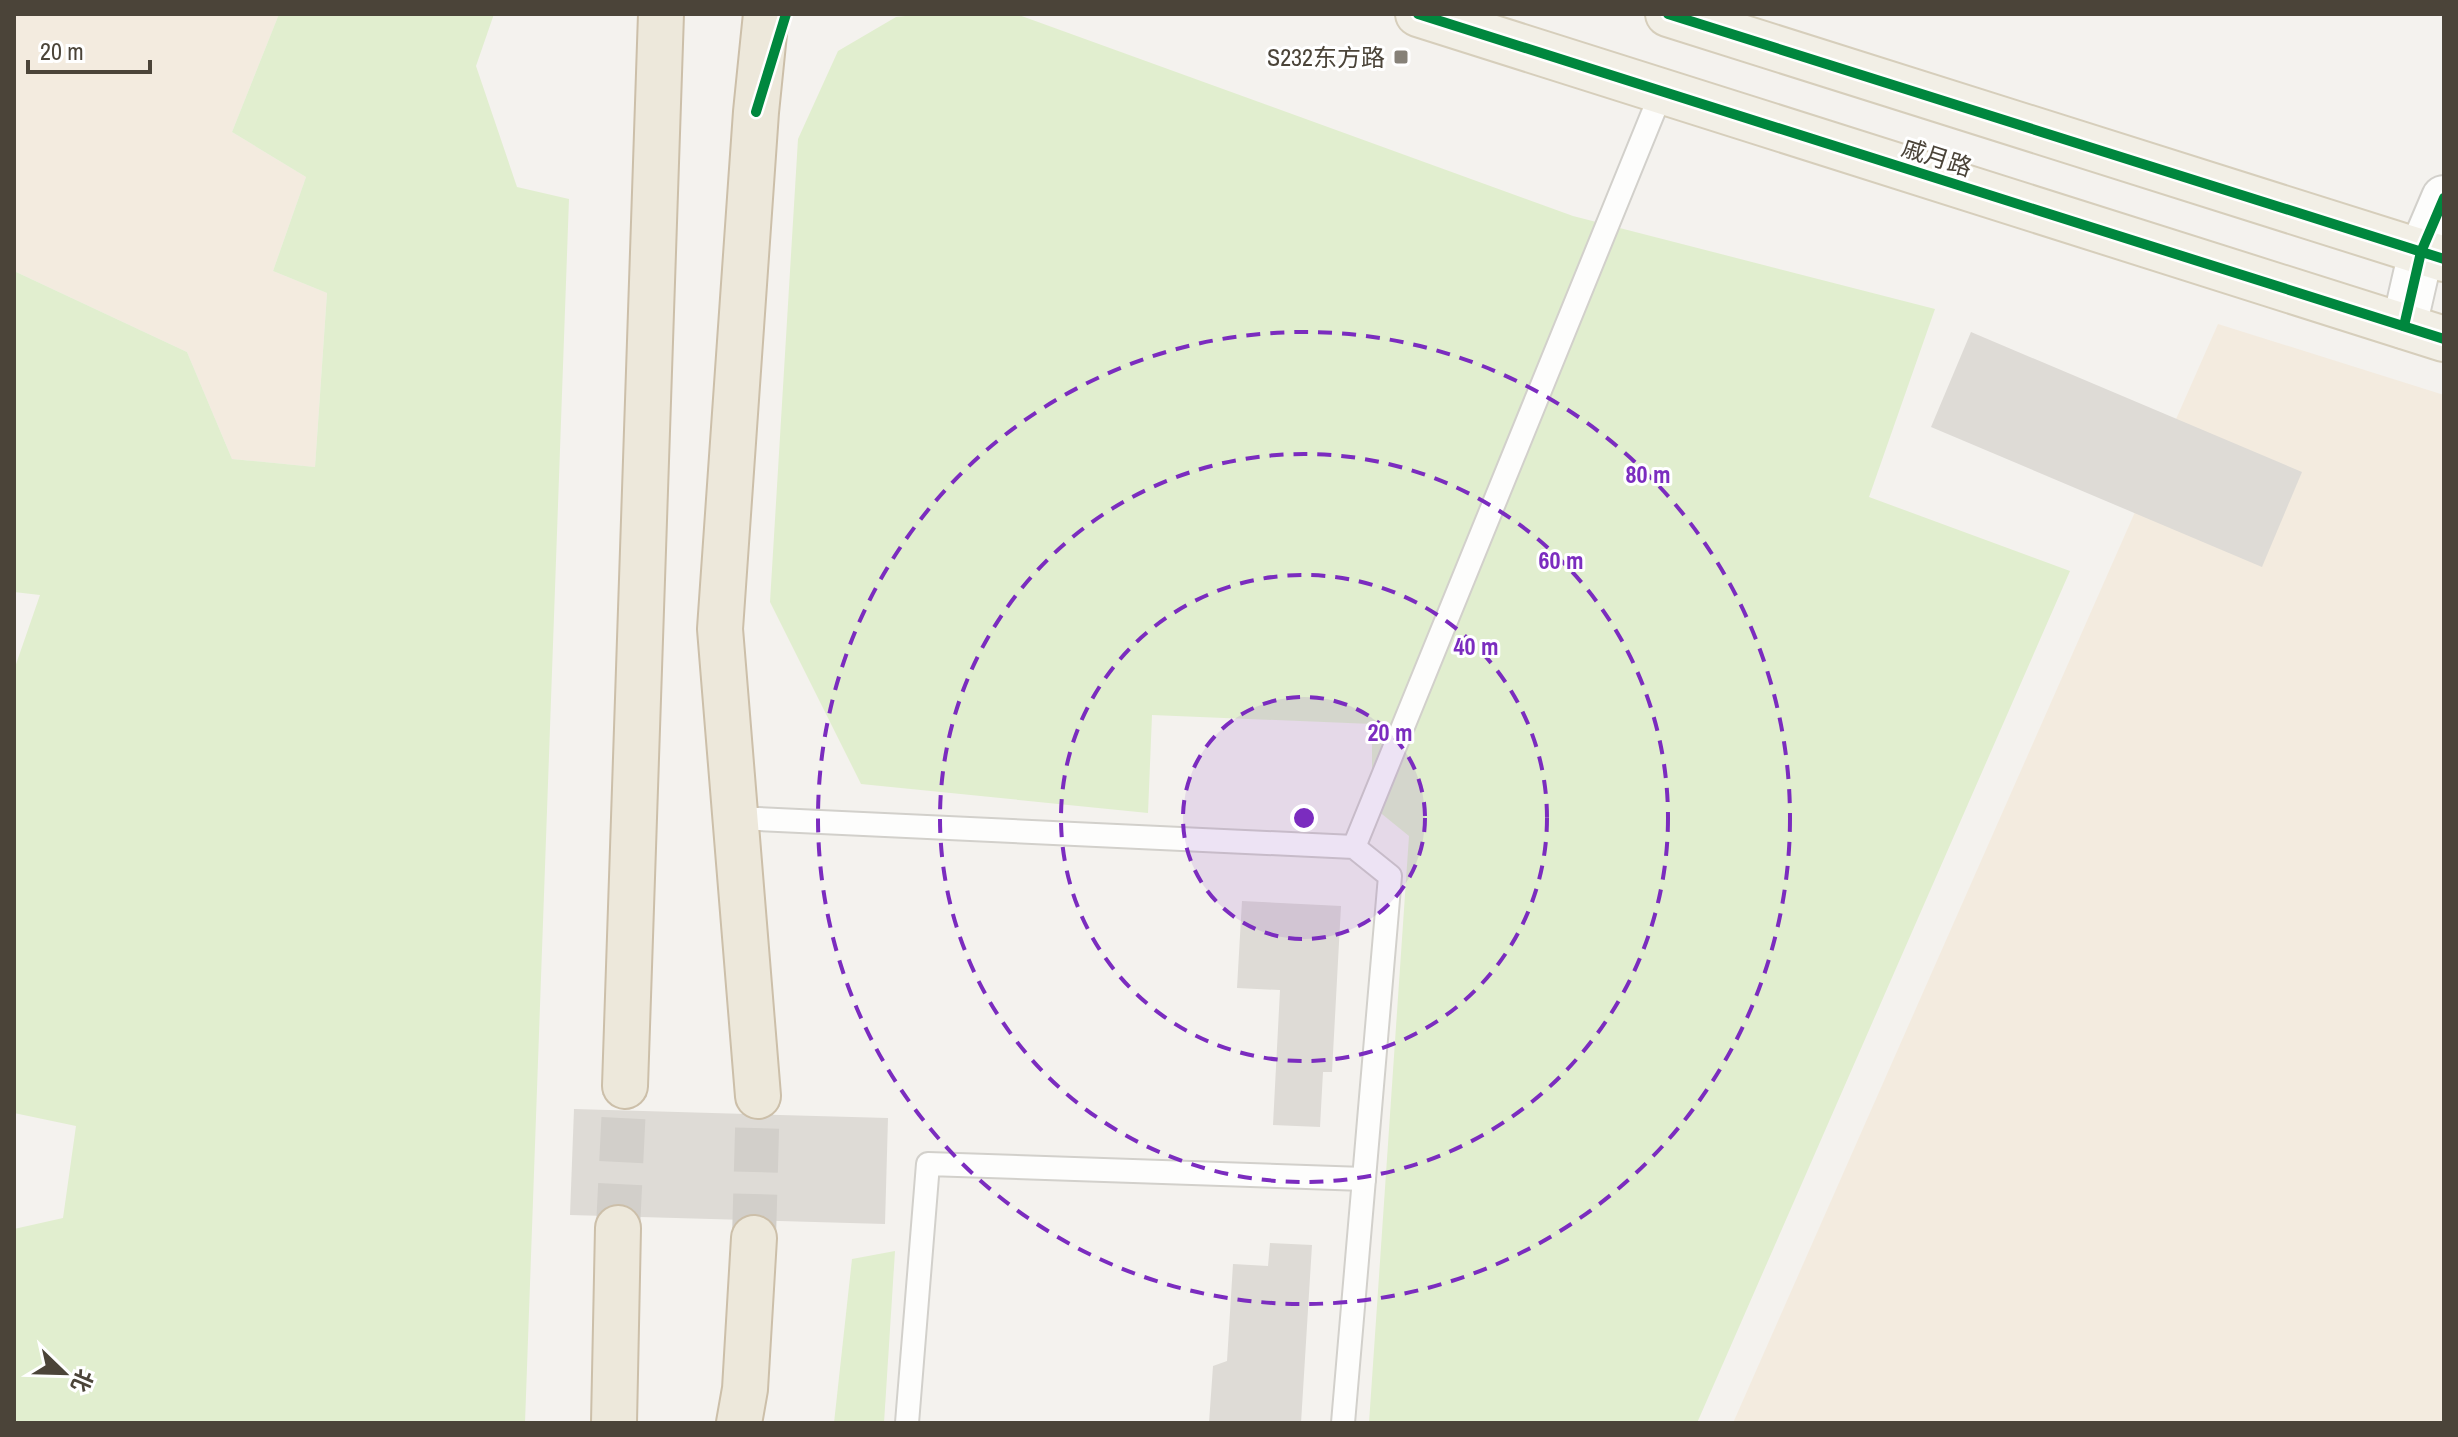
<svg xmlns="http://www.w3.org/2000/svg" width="2458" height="1437" viewBox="0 0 2458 1437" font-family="'Archivo Narrow','Noto Sans SC',sans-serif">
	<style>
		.commercial { fill: #f3ebdf }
		.green { fill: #e1eecf }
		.building { fill: #dedbd6 }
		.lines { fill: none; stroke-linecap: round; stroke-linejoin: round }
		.motorway-tunnel { stroke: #d2cfca; stroke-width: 44; stroke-dasharray: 44 22; stroke-linecap: butt }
		.service-casing { stroke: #d2d0cb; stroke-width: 26 }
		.tertiary-casing { stroke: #d2d0cb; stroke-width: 48 }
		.primary-casing { stroke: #d6cebb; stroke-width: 48 }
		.motorway-casing { stroke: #ccbfa9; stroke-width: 48 }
		.service { stroke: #fdfdfc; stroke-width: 22 }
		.tertiary { stroke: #fdfdfc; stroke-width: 44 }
		.primary { stroke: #f2efe6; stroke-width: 44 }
		.motorway { stroke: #ede8db; stroke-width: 44 }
		.cycleway-casing { stroke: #fff; stroke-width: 15 }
		.cycleway { stroke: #00873e; stroke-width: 10 }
		.ring { fill: none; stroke: #7b2cbf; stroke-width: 4; stroke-dasharray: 14 10 }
		.poi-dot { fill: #868178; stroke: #fff; stroke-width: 3 }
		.labels { text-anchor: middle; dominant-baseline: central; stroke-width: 6; stroke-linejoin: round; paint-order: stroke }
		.poi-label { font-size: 24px; fill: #4b4439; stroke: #fff; text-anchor: end }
		.street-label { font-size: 24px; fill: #4b4439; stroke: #fff }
		.centre { fill: #7b2cbf; stroke: #fff; stroke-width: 4 }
		.ring-label { font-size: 24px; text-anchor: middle; font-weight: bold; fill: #7b2cbf; stroke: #fff; stroke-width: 6; stroke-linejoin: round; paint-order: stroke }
	</style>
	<rect width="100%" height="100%" fill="#f4f2ee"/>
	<g class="commercial">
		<path d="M14 14H279L232 132 306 177 273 271 327 293 315 467 232 459 187 352 14 271Z"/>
		<path d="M2218 324 2444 395V1423H1733Z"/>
	</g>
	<g class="green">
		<path d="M279 14H494L476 66 517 187 569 199 525 1423H14V1229L63 1218 76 1126 14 1113V670L40 595 14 592V271L187 352 232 459 315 467 327 293 273 271 306 177 232 132Z"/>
		<path d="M924 14H1016L1573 216 1935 309 1869 497 2070 571 1697 1423H1369L1409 836 1372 806V724L1152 715 1148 813 861 784 770 602 798 139 838 51 896 17Z"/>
		<path d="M895 1251 884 1423H834L852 1259Z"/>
	</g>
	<g class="building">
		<path d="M1971 332 2302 472 2262 567 1931 427Z"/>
		<path d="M1242 901 1341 906 1332 1072H1323L1320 1127 1273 1125 1280 990 1237 988Z"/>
		<path d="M574 1109 888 1118 885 1224 570 1215Z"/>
		<path d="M1270 1243 1312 1245 1301 1423H1209L1213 1366 1227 1361 1233 1264 1268 1266Z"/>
	</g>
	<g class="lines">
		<g class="motorway-tunnel">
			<path d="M618 1228 625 1086"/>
			<path d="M754 1238 758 1096"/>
		</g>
		<defs>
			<g id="service">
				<path d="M735 818 1354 847 1390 876 1343 1423"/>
				<path d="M1354 847 1662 91"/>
				<path d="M907 1423 928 1164 1364 1179"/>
			</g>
			<path id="tertiary" d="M2404 326 2421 252 2444 198"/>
			<g id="primary">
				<path d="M1418 14 2444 339"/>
				<path d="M1668 14 2444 259"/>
			</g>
			<g id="motorway">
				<path d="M625 1086 661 14"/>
				<path d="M758 1096 720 629 756 112 766 14"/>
				<path d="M614 1423 618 1228"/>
				<path d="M739 1423 745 1389 754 1238"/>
			</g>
		</defs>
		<use href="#service" class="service-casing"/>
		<use href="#tertiary" class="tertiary-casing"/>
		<use href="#primary" class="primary-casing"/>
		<use href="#motorway" class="motorway-casing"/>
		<use href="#service" class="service"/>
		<use href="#tertiary" class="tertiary"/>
		<use href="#primary" class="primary"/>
		<use href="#motorway" class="motorway"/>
		<defs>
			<g id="cycleway">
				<path d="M1418 14 2444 339"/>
				<path d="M1668 14 2444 259"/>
				<path d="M756 112 786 14"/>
				<path d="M2404 326 2421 252 2444 198"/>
			</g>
		</defs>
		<use href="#cycleway" class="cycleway-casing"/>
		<use href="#cycleway" class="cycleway"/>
	</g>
	<circle cx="1304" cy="818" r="121" fill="#7b2cbf" fill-opacity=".12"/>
	<g class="ring">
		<circle cx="1304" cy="818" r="121"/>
		<circle cx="1304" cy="818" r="243"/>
		<circle cx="1304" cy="818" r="364"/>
		<circle cx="1304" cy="818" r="486"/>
	</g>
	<rect class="poi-dot" x="1393" y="49" width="16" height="16" rx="4"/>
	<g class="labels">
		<g class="poi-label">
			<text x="1385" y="57">S232东方路</text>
		</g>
		<g class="street-label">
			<text transform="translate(1937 157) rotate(18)">戚月路</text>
		</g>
	</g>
	<circle cx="1304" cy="818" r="12" class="centre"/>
	<g class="ring-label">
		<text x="1648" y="483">80 m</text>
		<text x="1561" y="569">60 m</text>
		<text x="1476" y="655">40 m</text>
		<text x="1390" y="741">20 m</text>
	</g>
	<rect width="2458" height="1437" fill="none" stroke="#4b4439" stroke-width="32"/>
	<g transform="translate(64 1373) rotate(113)" stroke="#ffffff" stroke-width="6" paint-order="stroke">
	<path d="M0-6L14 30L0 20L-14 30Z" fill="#4b4439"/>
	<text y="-12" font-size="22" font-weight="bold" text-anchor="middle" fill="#4b4439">北</text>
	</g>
	<path d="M28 60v12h122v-12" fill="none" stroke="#4b4439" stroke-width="4"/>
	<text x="40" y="60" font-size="24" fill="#4b4439" stroke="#ffffff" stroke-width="6" paint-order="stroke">20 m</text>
</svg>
